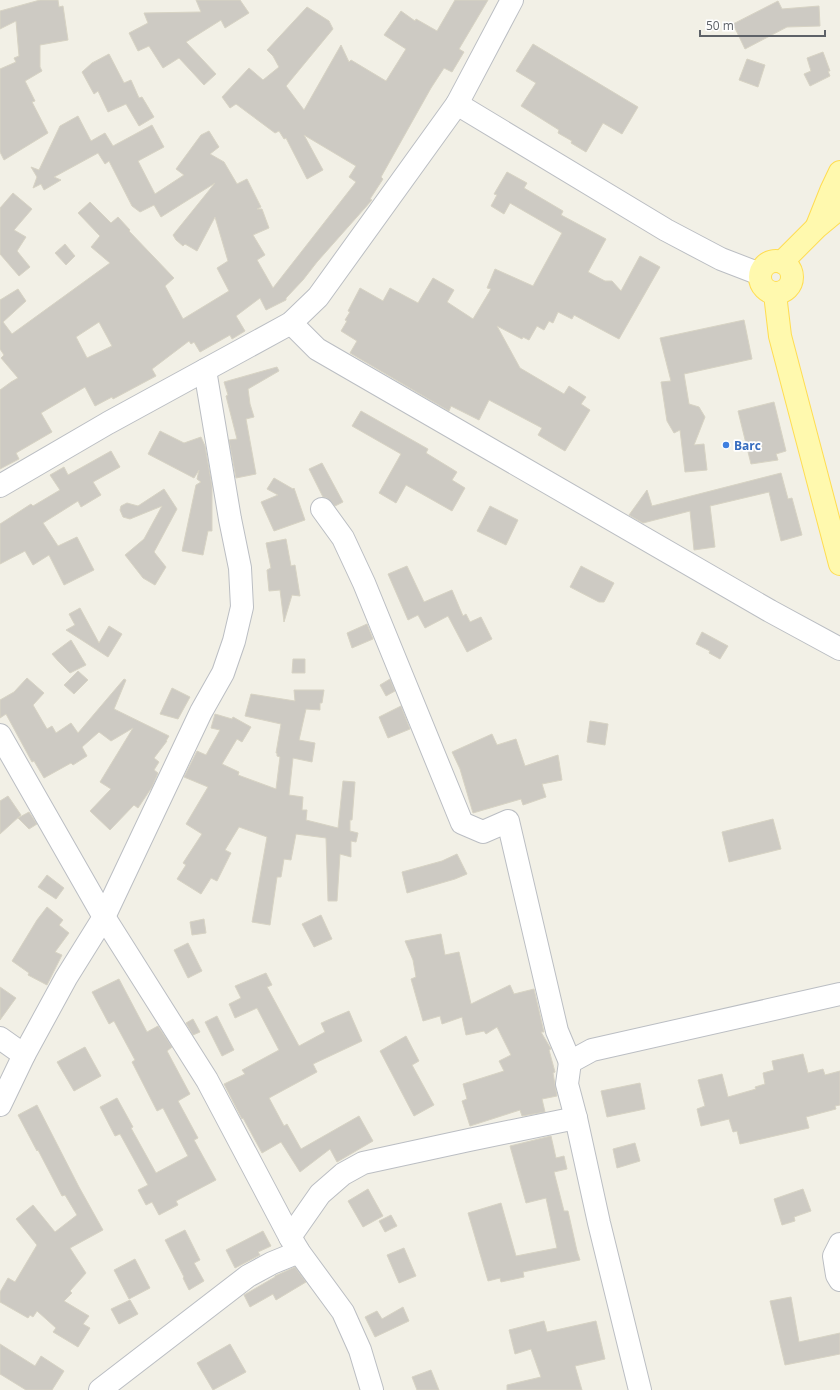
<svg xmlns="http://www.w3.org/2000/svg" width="840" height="1390" viewBox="0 0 840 1390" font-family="'Open Sans',sans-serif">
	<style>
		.building { fill: #cdcac3; stroke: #d7d3c4; fill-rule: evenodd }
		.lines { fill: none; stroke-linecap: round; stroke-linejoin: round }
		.minor-casing { stroke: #bbbec3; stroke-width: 24 }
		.major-casing { stroke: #ffdd52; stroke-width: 24 }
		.minor { stroke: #fff; stroke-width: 22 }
		.major { stroke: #fff9ae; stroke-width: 22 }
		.shop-dot { fill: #3f7fe0; stroke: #fff; stroke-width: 1.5 }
		.labels { text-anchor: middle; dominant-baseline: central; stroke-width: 3.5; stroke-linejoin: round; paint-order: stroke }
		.shop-label { font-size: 12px; font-weight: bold; fill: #366cbe; stroke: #fff; text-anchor: start }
	</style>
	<rect width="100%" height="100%" fill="#f2f0e6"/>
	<g class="building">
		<path d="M40 0H58L59 7 63 6 68 40 40 45V67L42 71 25 81 35 101 32 102 48 133 4 160 0 152V69L16 62 14 58 19 56 16 21 0 29V11Z"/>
		<path d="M196 0H240L249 13 225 28 221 20 186 42 216 74 204 85 179 58 163 68 149 46 138 51 129 33 148 23 144 13 201 12Z"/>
		<path d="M455 0H488L459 49 464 52 452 72 444 68 431 88 381 177 383 179 370 199 372 200 317 262 303 280 286 298V300L266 310 260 298 236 316 245 331 232 339 230 335 200 352 194 342 191 344 189 341 152 369 156 376 113 399 112 397 95 406 85 387 41 413 52 432 16 453 19 459 0 469V390L11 382 18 378 1 358 4 355 0 349V300L18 289 26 301 3 322 12 334 110 263 91 247 100 236 78 213 90 202 111 223 118 217 130 230 129 231 174 278 165 286 183 319 229 291 217 268 228 261 215 217 197 251 185 244 183 246 176 240 173 235 215 183 161 217 154 205 140 212 132 206 109 161 105 164 98 153 54 177 61 180 44 190 41 184 33 188 37 177 31 167 39 170 60 126 78 116 91 141 105 133 113 146 152 125 164 147 138 161 155 194 184 175 176 169 201 135 209 131 219 147 210 154 224 162 237 184 247 179 261 207 257 209H262L269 228 253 235 265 255 257 260 273 288 356 182 349 177 356 166 304 135 323 170 307 179 286 138 284 139 279 131 275 133 236 104 230 108 222 97 249 68 263 80 279 67 273 56 267 50 307 7 329 21 333 29 286 86 304 110 341 45 349 62 351 60 386 81 406 49 384 35 401 11 415 21 416 19 437 31ZM99 322 112 346 87 358 76 337Z"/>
		<path d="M778 1 782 9 819 6 820 26 787 27 745 49 733 24Z"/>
		<path d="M533 44 638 107 622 134 603 123 586 152 571 143 572 141 558 133 559 130 521 106 536 83 516 71Z"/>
		<path d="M823 52 830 71H828L830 76 810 86 804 74 811 71 807 58Z"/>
		<path d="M109 54 124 83 131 80 139 98 142 97 154 117 139 126 126 104 108 112 98 91 94 94 82 72 92 63Z"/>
		<path d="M747 59 765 65 758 87 739 80Z"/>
		<path d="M507 172 527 183 524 188 563 211 561 215 606 239 588 272 605 281H612L621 291 640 256 660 267 619 339 574 315 572 319 558 312 553 323 549 321 544 330 537 326 529 340 523 337 522 339 497 326 520 368 564 394 569 386 586 397 581 404 590 410 565 451 538 435 542 428 489 400 479 420 451 406 449 411 350 353 357 341 341 331 347 321 345 320 350 312 348 311 360 288 383 301 390 288 418 303 433 278 454 290 447 302 473 319 491 289 487 288 495 269 533 286 562 233 510 203 504 214 491 206 497 195 494 194Z"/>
		<path d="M13 193 32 209 14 230 26 237 17 251 30 267 19 276 0 254V208Z"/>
		<path d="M65 244 75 256 66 265 55 253Z"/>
		<path d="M744 320 752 359 684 374 689 404 699 407 705 417 694 445 704 444 707 470 685 472 680 430 674 433 667 421 661 382 671 381 660 338Z"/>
		<path d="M277 367 279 371 248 389 250 404 254 417 246 419 256 474 236 478 229 440 237 439 226 396 228 395 224 382Z"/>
		<path d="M774 402 786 451 776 454 778 460 751 464 738 411Z"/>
		<path d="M361 411 428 449 426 453 457 472 452 480 465 488 452 511 406 485 396 503 379 493 401 454 352 426Z"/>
		<path d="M160 431 184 443 201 437 205 446 212 486V531H208L203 555 182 551 196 485 201 482 197 479 199 470 194 478 148 454Z"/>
		<path d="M111 451 120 467 93 482 101 495 81 507 78 501 43 523 58 546 77 537 94 570 64 585 49 555 33 565 25 551 0 564V524L31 504 33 506 60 490 50 475 64 467 68 475Z"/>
		<path d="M322 463 343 502 335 506 327 498 323 497 309 469Z"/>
		<path d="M781 473 788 499 792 498 802 535 781 541 769 492 710 506 715 547 694 550 690 511 643 523 629 515 647 490 652 506Z"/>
		<path d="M274 478 293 489 294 488 305 520 274 531 261 502 278 495 267 489Z"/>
		<path d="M164 489 177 509 154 552 166 567 155 585 143 578 125 555 144 539 162 506 130 519 123 517 120 510 121 506 127 503 138 506Z"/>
		<path d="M490 506 518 520 506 545 477 531Z"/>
		<path d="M286 539 291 566 295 565 300 596 292 595 284 622 280 590 269 591 267 570 271 568 266 543Z"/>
		<path d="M407 566 424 602 452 590 463 616 466 614 470 622 481 617 492 639 467 652 448 616 425 628 418 615 408 620 388 574Z"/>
		<path d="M581 566 614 583 604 602H599L570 587Z"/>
		<path d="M80 608 99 643 109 626 122 634 108 657 66 630 75 625 69 614Z"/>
		<path d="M367 624 373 639 352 648 347 633Z"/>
		<path d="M702 632 728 646 720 659 709 653 710 651 696 644Z"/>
		<path d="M71 640 86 665 70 673 58 661 52 654Z"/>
		<path d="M293 659H305V673H292Z"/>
		<path d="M78 671 88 680 74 694 64 685Z"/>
		<path d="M27 678 44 693 33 705 47 729 52 726 56 733 71 723 78 733 124 679 126 680 114 709 169 736 166 741H167L154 758 159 762 154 770 158 773 152 787 138 808 134 805 110 830 90 811 111 789 100 782 133 728 111 741 99 732 82 747 87 756 73 765 71 763 44 778 34 761 32 762 6 714 0 718V700L14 692Z"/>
		<path d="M390 679 395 691 386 696 380 685Z"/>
		<path d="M172 688 190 697 178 719 160 714Z"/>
		<path d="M294 690H324L322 703H320V710L306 709 299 740 315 743 312 762 293 758 289 795 303 797 302 810H307L306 820 338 828 343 781 355 782 352 820H350V831L358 833 356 842 351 841V857L340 854 337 901H328L326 838 296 834 291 860 284 859 281 877H277L270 925 252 922 267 837 239 827 225 850 231 853 217 881 211 878 201 894 177 879 186 865 183 863 202 834 186 824 208 787 184 777 197 751 206 755 220 730 211 728 215 714 232 719 233 717 251 727 242 742 237 739 222 764 239 772 238 775 276 789 280 757 277 756V753H276L281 724 245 716 251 694 295 701Z"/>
		<path d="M401 706 410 729 388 738 379 717Z"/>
		<path d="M590 721 608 724 605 745 587 742Z"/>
		<path d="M492 734 497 745 516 739 525 766 558 755 562 780 542 784 546 797 523 805 521 799 473 813 460 769 452 752Z"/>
		<path d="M8 796 21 815 0 834V801Z"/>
		<path d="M29 812 37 824 29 829 18 818Z"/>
		<path d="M773 819 781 849 729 862 722 832Z"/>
		<path d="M457 854 467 874 455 879 407 893 402 872 442 861Z"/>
		<path d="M47 875 64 888 56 899 38 887Z"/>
		<path d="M47 907 63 920 59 925 69 933 55 952 62 955 47 985 28 975 29 973 12 961 37 920Z"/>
		<path d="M321 915 332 939 314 947 302 924Z"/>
		<path d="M204 919 206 933 192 935 190 922Z"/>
		<path d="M441 934 445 955 459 952 471 1004 510 985 514 994 534 989 544 1032H541L551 1049 549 1050 555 1072 553 1073 557 1096 542 1099 545 1112 522 1116 520 1110 470 1126 462 1101 467 1099 463 1084 504 1071 499 1061 511 1055 497 1027 486 1034 484 1031 466 1035 462 1017 442 1024 440 1016 423 1021 411 979 416 977 413 960 405 941Z"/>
		<path d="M188 943 202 971 188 978 174 950Z"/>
		<path d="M266 973 272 985 267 987 299 1046 325 1032 321 1023 349 1011 362 1041 313 1064 317 1072 269 1098 284 1126 287 1124 301 1149 359 1116 373 1141 337 1162 330 1149 300 1172 281 1142 262 1153 243 1118 242 1119 224 1084 245 1074 242 1070 279 1050 257 1008 235 1018 229 1004 241 998 235 986Z"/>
		<path d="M119 979 147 1032 158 1026 172 1047 167 1051 190 1094 178 1101 198 1138 194 1140 216 1180 176 1201 178 1205 159 1215 152 1202 146 1205 138 1190 148 1185 120 1134 115 1136 100 1107 117 1098 133 1127 131 1128 156 1173 188 1156 163 1108 157 1111 132 1062 135 1060 114 1021 109 1024 92 992Z"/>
		<path d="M0 987 16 998 0 1020Z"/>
		<path d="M217 1016 234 1050 222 1056 205 1022Z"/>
		<path d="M193 1019 200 1032 193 1035 186 1023Z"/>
		<path d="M406 1036 419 1061 412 1065 434 1105 414 1116 380 1051Z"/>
		<path d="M85 1047 101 1076 74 1091 57 1062Z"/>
		<path d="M803 1054 808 1073 823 1069 825 1075 840 1071V1105L835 1106 836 1109 806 1117 809 1128 740 1144 737 1131 733 1132 729 1119 701 1126 697 1109 705 1106 698 1080 722 1074 728 1097 756 1089 755 1087 765 1084 763 1073 774 1070 772 1061Z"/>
		<path d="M640 1083 645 1109 607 1117 601 1091Z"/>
		<path d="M37 1105 79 1187 103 1230 70 1248 86 1273 70 1291 72 1293 64 1301 89 1316 83 1324 90 1328 78 1347 53 1332 56 1328 37 1311 33 1317 30 1315 28 1318 0 1302V1292L8 1278 15 1282 37 1245 16 1219 33 1205 55 1232 77 1215 65 1195 62 1196 38 1150 37 1151 18 1115Z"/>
		<path d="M551 1136 556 1158 564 1156 567 1169 554 1172 564 1211H568L577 1251 580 1260 523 1272 524 1277 501 1282 500 1278 488 1281 468 1213 501 1203 516 1256 557 1248 546 1198 526 1203 510 1146Z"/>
		<path d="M635 1143 640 1161 617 1168 613 1149Z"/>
		<path d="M368 1189 383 1216 363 1227 348 1201Z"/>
		<path d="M803 1189 811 1211 794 1217 795 1221 782 1225 774 1199Z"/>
		<path d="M391 1215 397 1226 385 1232 379 1221Z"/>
		<path d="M185 1230 200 1260 194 1263 204 1281 189 1290 183 1278 184 1277 165 1240Z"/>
		<path d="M263 1231 271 1246 258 1252 260 1255 235 1268 226 1250Z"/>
		<path d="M404 1248 416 1276 399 1283 387 1255Z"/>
		<path d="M135 1259 150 1288 129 1299 114 1270Z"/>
		<path d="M295 1267 306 1282 276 1300 273 1294 250 1307 244 1295 275 1277V1276Z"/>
		<path d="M791 1297 799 1342 840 1333V1354L785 1365 770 1301Z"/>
		<path d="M130 1300 138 1314 119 1324 111 1309Z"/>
		<path d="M403 1307 409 1321 375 1337 365 1317 377 1311 382 1319Z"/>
		<path d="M544 1321 547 1332 596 1321 605 1359 575 1366 582 1390H507V1385L541 1377 531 1349 515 1354 509 1330Z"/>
		<path d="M0 1344 35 1366 41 1356 64 1371 52 1390H26L0 1374Z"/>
		<path d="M230 1344 246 1372 213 1390 197 1363Z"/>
		<path d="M431 1370 439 1390H417L412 1377Z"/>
	</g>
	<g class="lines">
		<defs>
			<g id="minor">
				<path d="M457 104 666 230 721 259 760 274"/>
				<path d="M291 323 317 349 770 611 840 649"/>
				<path d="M0 486 108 423 291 323 318 297 457 104 512 0"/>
				<path d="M322 509 343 538 364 583 462 823 483 832 508 821 557 1031 570 1062"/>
				<path d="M0 735 104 917 207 1080 290 1237 299 1252 343 1312 360 1350 372 1390"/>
				<path d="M0 1038 24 1055"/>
				<path d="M0 1105 24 1055 66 978 104 917 201 712 223 673 234 641 242 607 240 568 230 519 205 370"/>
				<path d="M290 1237 320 1194 343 1174 363 1163 469 1140 576 1118"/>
				<path d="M840 1244 834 1256 837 1275 840 1280"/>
				<path d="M100 1390 248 1276 272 1263 299 1252"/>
				<path d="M640 1390 599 1223 576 1118 567 1084 570 1062 592 1050 840 994"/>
			</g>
			<g id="major">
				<path d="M817 226 831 191 840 172"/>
				<circle cx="776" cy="277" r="16"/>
				<path d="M782 262 817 227 840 208"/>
				<path d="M775 294 780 336 840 564"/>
			</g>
		</defs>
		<use href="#minor" class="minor-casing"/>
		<use href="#major" class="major-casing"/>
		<use href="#minor" class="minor"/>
		<use href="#major" class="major"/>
	</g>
	<circle class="shop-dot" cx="726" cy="445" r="4"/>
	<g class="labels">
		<g class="shop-label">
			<text x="734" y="445">Barc</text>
		</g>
	</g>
	<path d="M700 30v6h125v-6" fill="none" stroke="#5e6268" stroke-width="2"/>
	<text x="706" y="30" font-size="12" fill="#5e6268" stroke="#ffffff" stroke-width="3" paint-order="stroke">50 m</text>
</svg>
